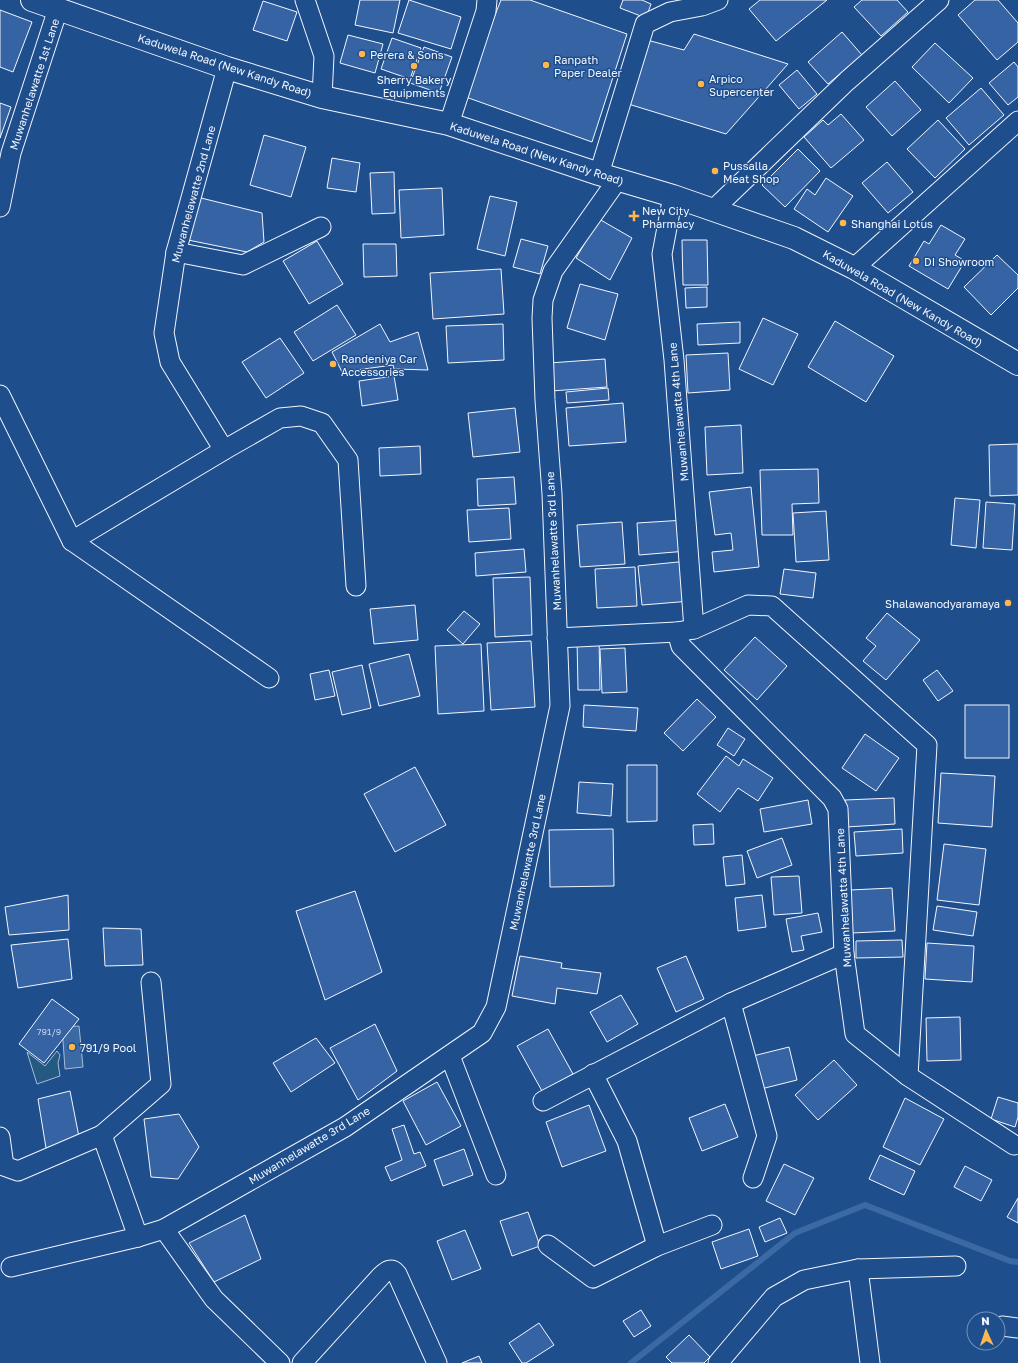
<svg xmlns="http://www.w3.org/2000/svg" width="1018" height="1363" viewBox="0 0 1018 1363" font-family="'Golos Text',sans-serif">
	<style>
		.green { fill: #245a82; stroke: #a8bbd7 }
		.water { fill: #3b69a3; stroke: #a8bbd7 }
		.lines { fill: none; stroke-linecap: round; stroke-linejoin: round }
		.stream { stroke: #3b69a3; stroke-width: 6 }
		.building { fill: #3563a3; stroke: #f2f6ff }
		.street-casing { stroke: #f2f6ff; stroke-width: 21 }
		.primary-casing { stroke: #f2f6ff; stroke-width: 24 }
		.street { stroke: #1f4e8c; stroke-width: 19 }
		.primary { stroke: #1f4e8c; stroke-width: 22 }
		.poi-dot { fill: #ffb74d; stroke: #1f4e8c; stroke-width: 1.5 }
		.labels { text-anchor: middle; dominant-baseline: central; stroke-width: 3; stroke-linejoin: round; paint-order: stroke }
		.number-label { font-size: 9px; fill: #c3d1e8 }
		.poi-label { font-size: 11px; fill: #f2f6ff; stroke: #1f4e8c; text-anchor: start }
		.street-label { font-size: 11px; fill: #f2f6ff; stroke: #1f4e8c }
	</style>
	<rect width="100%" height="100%" fill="#1f4e8c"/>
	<path class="green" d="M57 1051 60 1055 58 1063 60 1076 37 1084 27 1052 45 1066Z"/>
	<path class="water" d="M79 1026 83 1067 65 1069 62 1027Z"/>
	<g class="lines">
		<path class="stream" d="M631 1363 795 1233 865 1205 1010 1261 1018 1262"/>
	</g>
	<g class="building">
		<path d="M360 0H400L393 33 355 25Z"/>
		<path d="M409 0 461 17 451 49 398 33Z"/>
		<path d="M501 0H530L627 34 592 142 463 96Z"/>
		<path d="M623 0H642L651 4 646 18 620 8Z"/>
		<path d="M760 0H827L776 41 749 9Z"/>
		<path d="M862 0H897L908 12 881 36 854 7Z"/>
		<path d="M975 0H998L1018 23V42L997 60 958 15Z"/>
		<path d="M263 1 297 12 287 41 253 30Z"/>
		<path d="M0 10 32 22 13 72 0 67Z"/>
		<path d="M842 32 862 55 828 84 808 62Z"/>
		<path d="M694 34 788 64 726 134 625 103 647 40 684 50Z"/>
		<path d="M348 35 383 44 375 73 340 63Z"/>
		<path d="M392 38 421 48 410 79 381 69Z"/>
		<path d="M935 43 973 78 949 103 912 67Z"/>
		<path d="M424 47 452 57 439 93 410 83Z"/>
		<path d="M1014 62 1018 67V97L1008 105 989 83Z"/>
		<path d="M797 70 817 94 799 109 779 85Z"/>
		<path d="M895 81 921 110 892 136 866 107Z"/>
		<path d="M981 88 1004 115 969 145 946 118Z"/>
		<path d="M0 103 11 107 0 138Z"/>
		<path d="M841 114 864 140 831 168 804 137 823 120 828 125Z"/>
		<path d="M938 120 965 149 935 178 907 149Z"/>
		<path d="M264 135 306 147 291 197 250 185Z"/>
		<path d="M798 149 820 171 785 207 762 185Z"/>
		<path d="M332 158 360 163 356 192 327 188Z"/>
		<path d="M887 162 913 192 888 213 862 183Z"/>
		<path d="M394 172 395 213 372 214 370 173Z"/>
		<path d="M826 178 853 196 828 232 794 209 807 189 815 195Z"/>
		<path d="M442 188 444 235 401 238 399 190Z"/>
		<path d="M490 196 517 202 505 256 477 249Z"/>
		<path d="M197 197 262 213 264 242 247 252 188 240Z"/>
		<path d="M599 219 632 238 610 280 576 258Z"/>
		<path d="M941 225 965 239 955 255 965 261 948 289 909 266 924 241 929 244Z"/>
		<path d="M521 239 548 246 540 274 513 267Z"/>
		<path d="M682 240H707L708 285H683Z"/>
		<path d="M317 241 343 284 309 304 283 261Z"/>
		<path d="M363 244H396L397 276 364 277Z"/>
		<path d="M997 255 1018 275V288L991 315 964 287Z"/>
		<path d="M501 269 504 314 433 319 430 273Z"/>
		<path d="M580 284 618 294 605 340 567 328Z"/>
		<path d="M707 287V307L686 308 685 288Z"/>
		<path d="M337 305 356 335 313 361 294 332Z"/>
		<path d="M763 318 798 334 773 385 739 369Z"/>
		<path d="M835 321 894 356 866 402 808 367Z"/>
		<path d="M740 322V343L698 345 697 324Z"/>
		<path d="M380 324 390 342 418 332 428 370 394 369 393 365 342 372 332 352Z"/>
		<path d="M503 324 504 360 448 363 446 326Z"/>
		<path d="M280 338 304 373 266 398 242 362Z"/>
		<path d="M728 353 730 390 688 393 686 355Z"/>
		<path d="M605 359 607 387 551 391 549 363Z"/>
		<path d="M394 376 398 400 362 406 359 381Z"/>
		<path d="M608 388 609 400 567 403 566 392Z"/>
		<path d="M623 403 626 442 569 446 566 408Z"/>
		<path d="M515 408 520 452 473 457 468 413Z"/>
		<path d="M741 425 743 473 707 475 705 427Z"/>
		<path d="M1018 444V495L990 496 989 445Z"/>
		<path d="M420 446 421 474 380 476 379 448Z"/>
		<path d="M818 469 819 503 792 504 793 535H762L760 470Z"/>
		<path d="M514 477 516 504 478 506 477 479Z"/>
		<path d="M751 487 759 567 714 572 712 552 733 550 731 533 715 535 709 492Z"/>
		<path d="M955 498 980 500 976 548 951 545Z"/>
		<path d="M986 502 1015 504 1012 550 983 548Z"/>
		<path d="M509 508 511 539 469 542 467 510Z"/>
		<path d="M826 511 829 560 796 562 793 513Z"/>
		<path d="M685 520 687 551 639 555 637 523Z"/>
		<path d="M622 522 625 564 580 567 577 525Z"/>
		<path d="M524 549 526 572 476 576 475 553Z"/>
		<path d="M688 561 691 601 642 605 638 566Z"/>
		<path d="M635 567 637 606 597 608 595 569Z"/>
		<path d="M784 569 816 573 813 598 780 594Z"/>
		<path d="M530 577 532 635 495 637 493 578Z"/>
		<path d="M415 605 418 640 374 644 370 609Z"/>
		<path d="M464 611 480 624 463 644 447 630Z"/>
		<path d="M887 613 920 640 886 680 863 661 876 646 866 638Z"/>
		<path d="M755 637 787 666 757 700 724 670Z"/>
		<path d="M577 638H599L600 690H578Z"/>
		<path d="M531 641 535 707 491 710 487 643Z"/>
		<path d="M481 644 484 711 438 714 435 646Z"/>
		<path d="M625 648 627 692 602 693 600 649Z"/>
		<path d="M409 654 420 696 379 706 369 664Z"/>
		<path d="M362 665 371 708 342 715 332 672Z"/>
		<path d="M329 670 335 696 315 700 310 674Z"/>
		<path d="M937 670 953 691 938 701 923 680Z"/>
		<path d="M697 699 716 717 683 751 664 733Z"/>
		<path d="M584 705 638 708 636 731 583 727Z"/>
		<rect x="965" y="705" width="44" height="53"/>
		<path d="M728 728 745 739 734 756 717 745Z"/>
		<path d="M865 734 899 758 876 791 842 768Z"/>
		<path d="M726 756 739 766 743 759 773 778 758 801 738 788 720 812 697 794Z"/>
		<path d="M627 765H657V821L627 822Z"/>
		<path d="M415 767 446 825 395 852 364 794Z"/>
		<path d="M941 773 995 776 992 827 938 823Z"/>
		<path d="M579 782 613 784 611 816 577 813Z"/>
		<path d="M894 798 895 824 846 827 845 800Z"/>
		<path d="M808 800 812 824 764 832 760 809Z"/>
		<path d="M713 824 714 844 694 845 693 825Z"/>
		<path d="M613 829 614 886 550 887 549 830Z"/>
		<path d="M902 829 903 853 856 856 854 832Z"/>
		<path d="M782 838 792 865 757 878 747 851Z"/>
		<path d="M944 844 986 849 979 905 937 900Z"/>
		<path d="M742 855 745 884 726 886 723 857Z"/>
		<path d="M799 876 802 913 774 915 771 877Z"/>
		<path d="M892 888 895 931 852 933 850 890Z"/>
		<path d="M355 891 382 972 325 1000 296 911Z"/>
		<path d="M68 895 69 930 9 935 5 907Z"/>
		<path d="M762 895 766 927 738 931 735 898Z"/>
		<path d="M937 906 977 912 973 936 933 930Z"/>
		<path d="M818 913 822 932 801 936 804 950 792 952 786 919Z"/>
		<path d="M103 928 141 929 143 965 105 966Z"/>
		<path d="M68 939 72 979 18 988 11 945Z"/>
		<path d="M902 940 903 957 856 958V941Z"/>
		<path d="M927 943 974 946 972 982 925 979Z"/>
		<path d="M520 956 562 963 561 968 601 973 597 994 557 988 555 1004 512 996Z"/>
		<path d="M686 956 704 999 676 1012 657 968Z"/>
		<path d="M621 995 638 1024 607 1042 590 1012Z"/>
		<path d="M52 999 79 1019 44 1063 19 1044Z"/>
		<path d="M960 1017 961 1060 927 1061 926 1018Z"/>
		<path d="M375 1024 397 1071 358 1100 330 1048Z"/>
		<path d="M548 1029 573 1074 542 1091 517 1046Z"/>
		<path d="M316 1038 335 1063 291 1092 273 1063Z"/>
		<path d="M789 1047 797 1080 761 1089 753 1056Z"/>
		<path d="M834 1060 857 1085 818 1120 795 1095Z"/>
		<path d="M437 1082 461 1126 426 1145 403 1101Z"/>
		<path d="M70 1091 79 1137 46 1148 38 1099Z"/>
		<path d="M998 1097 1018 1103V1117L1015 1127 991 1119Z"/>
		<path d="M905 1098 944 1119 920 1165 883 1147Z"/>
		<path d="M725 1104 738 1137 702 1151 689 1118Z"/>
		<path d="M589 1105 606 1151 562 1167 546 1122Z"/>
		<path d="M179 1114 199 1147 178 1179 151 1177 144 1119Z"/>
		<path d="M404 1125 414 1154 420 1152 426 1166 391 1181 385 1167 402 1160 392 1129Z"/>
		<path d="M464 1149 473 1175 443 1186 434 1160Z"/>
		<path d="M880 1155 915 1171 904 1195 869 1179Z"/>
		<path d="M784 1164 814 1178 795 1215 766 1201Z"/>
		<path d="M965 1166 992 1180 981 1201 954 1187Z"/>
		<path d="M1018 1198V1223L1007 1217Z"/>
		<path d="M528 1212 540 1246 512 1256 500 1221Z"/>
		<path d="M245 1215 261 1259 214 1282 189 1243Z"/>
		<path d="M780 1218 787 1233 765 1242 759 1227Z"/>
		<path d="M749 1229 758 1256 721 1269 712 1242Z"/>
		<path d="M465 1230 481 1269 452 1280 437 1241Z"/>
		<path d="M641 1310 651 1326 634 1337 623 1321Z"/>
		<path d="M539 1323 554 1345 526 1363H522L509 1343Z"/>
		<path d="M689 1335 710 1357 704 1363H672L666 1357Z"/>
		<path d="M479 1356 482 1363H462Z"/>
	</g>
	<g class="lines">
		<defs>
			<g id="street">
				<path d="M305 0 324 56 322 97"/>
				<path d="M449 124 486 11 487 0"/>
				<path d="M599 174 645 24 670 12 702 6 718 0"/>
				<path d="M673 196 662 254 674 360 694 629"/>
				<path d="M0 207 11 153 58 9"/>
				<path d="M714 209 847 81 939 0"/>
				<path d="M176 252 243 265 321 227"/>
				<path d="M854 268 1018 121"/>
				<path d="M0 395 72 541 269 678"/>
				<path d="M224 450 280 418 301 416 322 423 348 460 356 586"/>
				<path d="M72 541 224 450 170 362 164 333 176 252 227 68"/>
				<path d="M677 632 681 646 832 798 838 809 844 954 855 1034 908 1076 1014 1145"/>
				<path d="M557 638 677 632 694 629 748 605 772 606 927 745 908 1076"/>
				<path d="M731 1003 767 1136 753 1178"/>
				<path d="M450 1056 496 1175"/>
				<path d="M593 1074 627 1141 657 1246"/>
				<path d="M543 1101 731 1003 844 954"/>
				<path d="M102 1135 161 1084 151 982"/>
				<path d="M0 1137 4 1166 18 1171 102 1135 138 1237"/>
				<path d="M164 1229 214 1299 280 1363"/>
				<path d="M548 1245 593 1278 657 1246 712 1225"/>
				<path d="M11 1267 138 1237 164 1229 345 1127 482 1033 496 1007 560 706 552 494 545 400 542 318 543 300 553 271 618 179"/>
				<path d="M858 1269 870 1363"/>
				<path d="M1002 1326 1018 1328"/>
				<path d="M302 1363 381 1276C387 1270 392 1267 397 1274L437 1363"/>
				<path d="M718 1363 774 1297 804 1280 858 1269 956 1266"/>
			</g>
			<path id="primary" d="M32 0 227 68 322 97 449 124 599 174 673 196 794 238 854 268 1018 364"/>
		</defs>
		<use href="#street" class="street-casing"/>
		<use href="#primary" class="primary-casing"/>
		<use href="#street" class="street"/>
		<use href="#primary" class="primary"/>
	</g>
	<g class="poi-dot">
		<circle cx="362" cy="54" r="4"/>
		<circle cx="546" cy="65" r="4"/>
		<circle cx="414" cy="66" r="4"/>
		<circle cx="701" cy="84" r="4"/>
		<circle cx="715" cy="171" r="4"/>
		<path d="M632 210h4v4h4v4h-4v4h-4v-4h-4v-4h4z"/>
		<circle cx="843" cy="223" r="4"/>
		<circle cx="916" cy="261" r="4"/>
		<circle cx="333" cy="364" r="4"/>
		<circle cx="1008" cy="603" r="4"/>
		<circle cx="72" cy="1047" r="4"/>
	</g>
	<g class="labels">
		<g class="number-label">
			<text x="49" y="1031">791/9</text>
		</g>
		<g class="poi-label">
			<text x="370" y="54">Perera &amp; Sons</text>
			<text x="554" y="59">Ranpath<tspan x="554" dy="13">Paper Dealer</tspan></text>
			<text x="709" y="78">Arpico<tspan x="709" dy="13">Supercenter</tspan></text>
			<text x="414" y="79" text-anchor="middle">Sherry Bakery<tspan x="414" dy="13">Equipments</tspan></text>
			<text x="723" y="165">Pussalla<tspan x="723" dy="13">Meat Shop</tspan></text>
			<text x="642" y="210">New City<tspan x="642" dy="13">Pharmacy</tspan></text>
			<text x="851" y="223">Shanghai Lotus</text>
			<text x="924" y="261">DI Showroom</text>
			<text x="341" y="358">Randeniya Car<tspan x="341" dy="13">Accessories</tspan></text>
			<text x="1000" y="603" text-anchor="end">Shalawanodyaramaya</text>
			<text x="80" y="1047">791/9 Pool</text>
		</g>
		<g class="street-label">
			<text transform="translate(225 65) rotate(18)">Kaduwela Road (New Kandy Road)</text>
			<text transform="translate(34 84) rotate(-72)">Muwanhelawatte 1st Lane</text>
			<text transform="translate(537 153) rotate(18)">Kaduwela Road (New Kandy Road)</text>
			<text transform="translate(193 194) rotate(-75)">Muwanhelawatte 2nd Lane</text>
			<text transform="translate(903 298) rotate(30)">Kaduwela Road (New Kandy Road)</text>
			<text transform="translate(678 412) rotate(-95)">Muwanhelawatta 4th Lane</text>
			<text transform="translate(553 541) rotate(-93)">Muwanhelawatte 3rd Lane</text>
			<text transform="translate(527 862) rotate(-78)">Muwanhelawatte 3rd Lane</text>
			<text transform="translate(843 898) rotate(-93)">Muwanhelawatta 4th Lane</text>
			<text transform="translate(309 1145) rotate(-31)">Muwanhelawatte 3rd Lane</text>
		</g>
	</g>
	<g transform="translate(986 1331) rotate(357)"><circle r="19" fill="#1f4e8c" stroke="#7391ba"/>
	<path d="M0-3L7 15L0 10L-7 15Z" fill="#ffb74d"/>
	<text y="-6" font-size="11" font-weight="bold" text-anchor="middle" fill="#f2f6ff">N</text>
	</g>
</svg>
